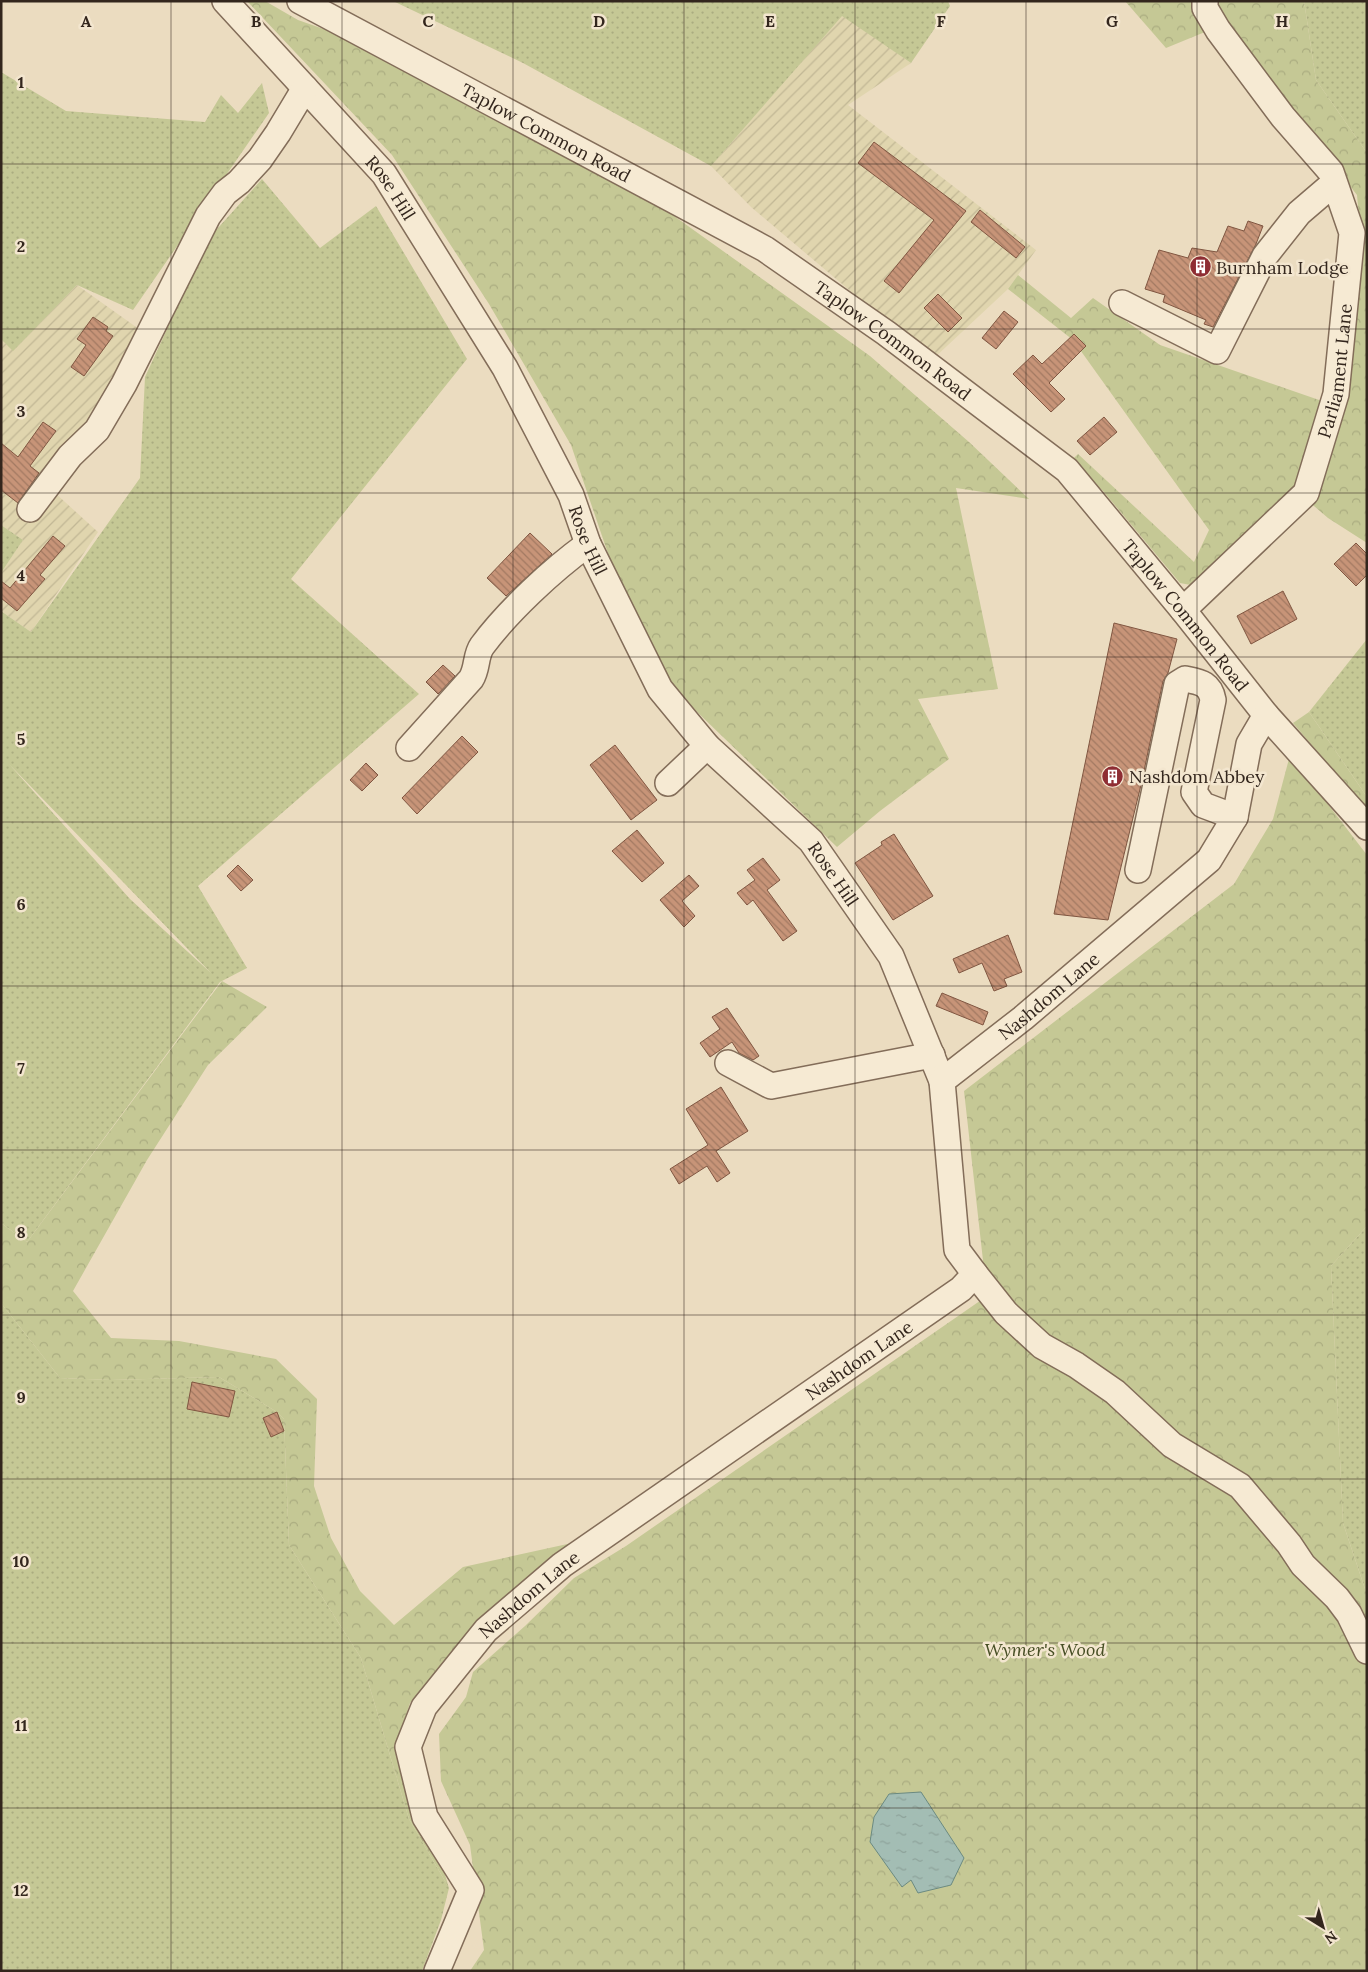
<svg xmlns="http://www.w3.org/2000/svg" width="1368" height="1972" viewBox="0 0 1368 1972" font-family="Lora,serif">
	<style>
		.farmland { fill: url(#farmland-furrows) }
		.grass { fill: url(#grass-dots); fill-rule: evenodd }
		.forest { fill: url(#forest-crowns) }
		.water { fill: url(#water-ripples); stroke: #6b8a81 }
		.building { fill: url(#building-back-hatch); stroke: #805641 }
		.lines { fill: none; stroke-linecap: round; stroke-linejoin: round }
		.minor-casing { stroke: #836d59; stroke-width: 28 }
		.minor { stroke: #f6ead3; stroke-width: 25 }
		.grid { fill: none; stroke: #33261d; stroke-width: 1; stroke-opacity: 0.55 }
		.labels { text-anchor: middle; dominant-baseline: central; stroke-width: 5; stroke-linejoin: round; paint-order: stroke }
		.street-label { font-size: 18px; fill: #33261d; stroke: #f3e6cf }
		.poi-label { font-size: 18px; fill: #33261d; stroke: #f3e6cf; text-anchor: start }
		.park-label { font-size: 18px; font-style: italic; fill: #464e24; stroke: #f3e6cf }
		.grid-label { font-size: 16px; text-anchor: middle; font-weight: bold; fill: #33261d; stroke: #f3e6cf; stroke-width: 5; stroke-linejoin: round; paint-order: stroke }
	</style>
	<defs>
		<pattern id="farmland-furrows" width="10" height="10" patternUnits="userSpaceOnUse" patternTransform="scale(1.25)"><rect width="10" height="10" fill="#e0d5ae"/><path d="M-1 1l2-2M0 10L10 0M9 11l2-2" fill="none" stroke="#c1b795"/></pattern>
		<pattern id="grass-dots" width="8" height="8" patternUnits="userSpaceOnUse" patternTransform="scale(1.25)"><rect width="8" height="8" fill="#c5c895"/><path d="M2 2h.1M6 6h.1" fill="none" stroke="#aaac80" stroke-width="1.8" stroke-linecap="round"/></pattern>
		<pattern id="forest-crowns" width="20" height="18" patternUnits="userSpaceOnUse" patternTransform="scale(1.25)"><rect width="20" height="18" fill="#c5c895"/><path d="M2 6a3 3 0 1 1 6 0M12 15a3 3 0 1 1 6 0" fill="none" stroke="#aaac80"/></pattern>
		<pattern id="water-ripples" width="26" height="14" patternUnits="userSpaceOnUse" patternTransform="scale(1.25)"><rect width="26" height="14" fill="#a3bdb4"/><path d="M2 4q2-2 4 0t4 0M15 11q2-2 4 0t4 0" fill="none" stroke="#8da29a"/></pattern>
		<pattern id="building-back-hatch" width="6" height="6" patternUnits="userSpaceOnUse" patternTransform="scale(1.25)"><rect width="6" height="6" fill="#c79478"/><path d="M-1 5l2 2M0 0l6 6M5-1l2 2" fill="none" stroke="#a27962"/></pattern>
	</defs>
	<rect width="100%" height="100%" fill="#ebdcc0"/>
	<g class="farmland">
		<path d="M842 15 911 63 848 105 1036 250 1008 289 932 360 751 207 711 166Z"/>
		<path d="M77 285 160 344 54 492 98 532 31 632 1 611V573L23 540 1 525V339L13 350Z"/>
	</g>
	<g class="grass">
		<path d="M393 1H948L950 6 911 63 842 16 711 166 523 63Z"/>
		<path d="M1304 1H1367V153L1316 80Z"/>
		<path d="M1 72 66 111 205 122 221 95 238 113 262 83 269 113 133 310 77 285 13 351 1 339Z"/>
		<path d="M262 179 320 248 376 206 467 359 291 579 419 694 198 886 247 968 220 982 27 1242 1 1223V611L31 632 140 478 145 377 209 238ZM9 764 211 973 130 899Z"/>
		<path d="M1 525 23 540 1 573Z"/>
		<path d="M1367 639V797L1309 712Z"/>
		<path d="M1367 1226V1595L1343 1523 1331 1266Z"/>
		<path d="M1 1303 60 1378 111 1380 219 1377 277 1412 284 1419 289 1545 361 1658 409 1819 449 1888 441 1920 422 1971H1Z"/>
	</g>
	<g class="forest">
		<path d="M247 1H265L298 20 499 91 870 356 969 442 1029 499 956 488 998 689 918 699 949 759 880 811 837 847 665 681 615 574 571 445 489 304 392 155Z"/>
		<path d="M1125 1H1198L1205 32 1166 48Z"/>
		<path d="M1215 1H1304L1316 80 1367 153V543L1328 518 1307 500 1319 496 1361 240 1357 195 1216 15Z"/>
		<path d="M1018 275 1071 318 1093 298 1160 345 1322 401 1299 481 1209 578 1196 586 1180 583 1103 491 1070 462 1078 454 1194 562 1209 530 1073 340 1008 289Z"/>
		<path d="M1309 712 1367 797V811L1293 723Z"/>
		<path d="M1290 755 1367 855V1226L1331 1266 1343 1523 1367 1595V1971H470L484 1950 470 1845 441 1781 439 1734 466 1697 473 1672 525 1626 574 1578 626 1546 987 1296 964 1091 1234 884 1273 819Z"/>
		<path d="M222 981 267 1007 208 1065 147 1160 73 1291 111 1338 179 1341 276 1359 317 1399 314 1486 331 1538 360 1591 394 1625 463 1567 572 1543 478 1625 410 1703 398 1739 427 1815 449 1888 409 1819 361 1658 289 1545 284 1419 277 1412 219 1377 111 1380 60 1378 1 1303V1223L27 1242Z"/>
	</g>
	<path class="water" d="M921 1792 964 1858 951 1885 918 1893 911 1880 902 1887 870 1842 874 1817 889 1794Z"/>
	<g class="building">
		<path d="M874 142 966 211 899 293 884 281 934 220 858 163Z"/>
		<path d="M980 210 1025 247 1016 258 971 222Z"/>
		<path d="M1248 221 1263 226 1256 244 1213 327 1204 324 1206 320 1163 302 1165 295 1145 289 1159 250 1188 258 1192 248 1217 252 1228 226 1244 231Z"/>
		<path d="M938 294 962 318 948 332 924 308Z"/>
		<path d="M1004 311 1018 322 996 349 982 338Z"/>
		<path d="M93 317 108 327 106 331 113 336 84 376 71 367 86 345 77 339Z"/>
		<path d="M1074 334 1086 346 1049 383 1065 399 1051 412 1013 374 1033 355 1042 364Z"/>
		<path d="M1104 417 1117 432 1090 455 1077 441Z"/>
		<path d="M43 422 56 431 30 466 39 473 18 503 1 490V443L18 457Z"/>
		<path d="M530 533 552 554 506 596 487 578Z"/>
		<path d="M53 536 65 546 40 575 45 579 17 611 1 598V581L10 588Z"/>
		<path d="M1356 543 1367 554V575L1356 586 1334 564Z"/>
		<path d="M1283 591 1297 619 1251 644 1237 616Z"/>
		<path d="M1114 623 1177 639 1168 673 1163 681 1141 785 1108 920 1054 914Z"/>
		<path d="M443 665 455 676 438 694 426 682Z"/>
		<path d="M462 736 478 752 417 814 402 798Z"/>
		<path d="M615 745 657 800 631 820 590 765Z"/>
		<path d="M366 763 378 775 362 791 350 780Z"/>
		<path d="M637 830 664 863 642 882 612 851Z"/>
		<path d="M894 834 933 896 893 920 855 863 882 845 881 842Z"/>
		<path d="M763 858 780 880 767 890 797 931 783 941 753 900 747 905 737 893 755 880 747 870Z"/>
		<path d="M238 865 253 880 241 891 227 876Z"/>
		<path d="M689 875 699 886 682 901 695 916 684 927 660 900Z"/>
		<path d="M1008 935 1022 972 1004 979 1007 986 994 991 982 963 959 973 953 959Z"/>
		<path d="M942 993 988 1012 983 1025 936 1006Z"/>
		<path d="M727 1008 759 1056 753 1060 739 1053 732 1042 710 1057 700 1043 720 1029 712 1017Z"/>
		<path d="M721 1087 748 1131 716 1151 730 1173 717 1182 707 1166 679 1184 670 1169 708 1145 686 1109Z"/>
		<path d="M192 1382 235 1391 229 1417 187 1409Z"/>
		<path d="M277 1412 284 1431 271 1437 263 1418Z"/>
	</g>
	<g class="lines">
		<defs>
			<g id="minor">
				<path id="s1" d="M225 1 384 174 505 368 571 495 588 544 660 689 707 746 811 841 891 956 942 1081"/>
				<path id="s2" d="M300 1 765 249 886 333 1067 470 1183 610 1266 715 1367 827"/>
				<path d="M1122 303 1217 351 1265 256 1299 213 1334 183"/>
				<path d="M30 509 70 456 97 430 124 384 208 216 225 193 239 182 260 159 278 133 305 88"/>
				<path id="s3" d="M1183 610 1306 493 1336 394 1352 233 1331 172 1283 117 1218 30 1205 8V1"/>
				<path d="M409 748 471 679C478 668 475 656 482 646 508 611 552 570 588 544"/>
				<path d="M668 783 707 746"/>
				<path d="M1138 870 1177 684 1185 679C1200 682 1210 683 1213 700L1194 792 1203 805 1235 817"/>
				<path d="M728 1063 771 1086 932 1055"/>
				<path d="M975 1274 1006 1313 1042 1346 1076 1365 1115 1392 1172 1445 1240 1486 1289 1544 1303 1565 1337 1598 1349 1614 1367 1651"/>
				<path id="s4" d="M437 1971 471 1890 425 1817 408 1747 424 1707 486 1630 562 1565 961 1289 975 1274 957 1250 942 1081 1023 1018 1209 860 1235 817 1249 744 1266 715"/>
			</g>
		</defs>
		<use href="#minor" class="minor-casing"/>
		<use href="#minor" class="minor"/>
	</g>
	<path class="grid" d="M171 1V1971M342 1V1971M513 1V1971M684 1V1971M855 1V1971M1026 1V1971M1197 1V1971M1 164H1367M1 329H1367M1 493H1367M1 657H1367M1 822H1367M1 986H1367M1 1150H1367M1 1315H1367M1 1479H1367M1 1643H1367M1 1808H1367"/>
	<defs>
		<symbol id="building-disc" viewBox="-11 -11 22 22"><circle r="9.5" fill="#8e2d33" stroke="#f3e6cf"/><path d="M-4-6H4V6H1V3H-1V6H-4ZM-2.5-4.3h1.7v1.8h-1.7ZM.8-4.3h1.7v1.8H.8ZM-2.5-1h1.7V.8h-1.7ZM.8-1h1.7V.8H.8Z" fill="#fff"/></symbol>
	</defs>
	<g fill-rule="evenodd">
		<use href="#building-disc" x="1188" y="254" width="25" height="25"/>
		<use href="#building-disc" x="1100" y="764" width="25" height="25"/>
	</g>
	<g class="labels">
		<g class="street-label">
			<text stroke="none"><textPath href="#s2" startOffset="279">Taplow Common Road</textPath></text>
			<text stroke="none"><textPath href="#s1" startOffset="250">Rose Hill</textPath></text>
			<text stroke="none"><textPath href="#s2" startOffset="684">Taplow Common Road</textPath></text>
			<text stroke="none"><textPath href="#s3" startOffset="296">Parliament Lane</textPath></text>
			<text stroke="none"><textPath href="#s1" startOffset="655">Rose Hill</textPath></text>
			<text stroke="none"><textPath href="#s2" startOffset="1089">Taplow Common Road</textPath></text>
			<text stroke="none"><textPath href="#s1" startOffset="1075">Rose Hill</textPath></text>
			<text stroke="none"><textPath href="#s4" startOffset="1330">Nashdom Lane</textPath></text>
			<text stroke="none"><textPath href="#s4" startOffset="849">Nashdom Lane</textPath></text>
			<text stroke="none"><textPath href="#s4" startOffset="444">Nashdom Lane</textPath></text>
		</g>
		<g class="poi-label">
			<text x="1216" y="267">Burnham Lodge</text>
			<text x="1129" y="776">Nashdom Abbey</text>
		</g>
		<g class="park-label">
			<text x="1045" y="1649">Wymer's Wood</text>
		</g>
	</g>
	<g class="grid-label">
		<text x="86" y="27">A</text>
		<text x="256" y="27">B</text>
		<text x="428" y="27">C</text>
		<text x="599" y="27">D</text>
		<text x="770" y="27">E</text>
		<text x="941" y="27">F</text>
		<text x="1112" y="27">G</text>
		<text x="1282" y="27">H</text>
		<text x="21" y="88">1</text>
		<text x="21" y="252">2</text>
		<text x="21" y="417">3</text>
		<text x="21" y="581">4</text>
		<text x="21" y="745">5</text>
		<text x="21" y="910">6</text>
		<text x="21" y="1074">7</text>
		<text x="21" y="1238">8</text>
		<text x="21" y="1403">9</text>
		<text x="21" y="1567">10</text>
		<text x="21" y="1731">11</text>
		<text x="21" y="1896">12</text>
	</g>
	<rect width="1368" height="1972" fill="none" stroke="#33261d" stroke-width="5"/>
	<g transform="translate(1323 1927) rotate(143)" stroke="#f3e6cf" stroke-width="4" paint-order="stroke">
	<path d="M0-4L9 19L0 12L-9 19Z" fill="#33261d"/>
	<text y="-8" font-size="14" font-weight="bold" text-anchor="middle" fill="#33261d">N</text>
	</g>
</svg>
